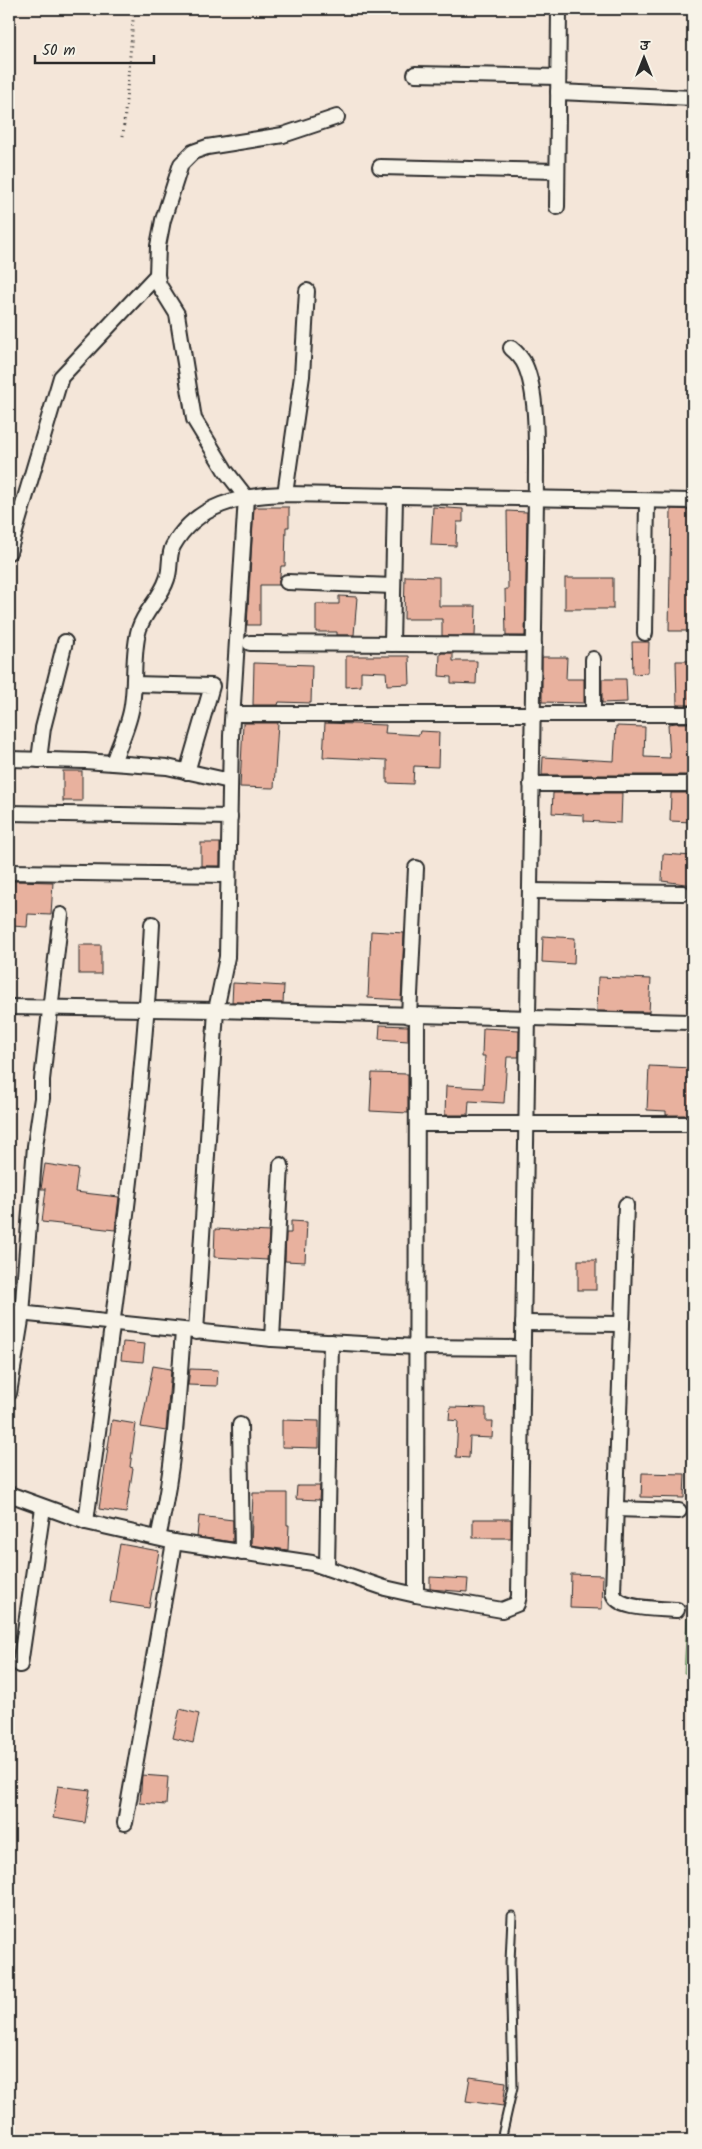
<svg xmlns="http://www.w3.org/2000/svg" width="702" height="2149" viewBox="0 0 702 2149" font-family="Kalam,'Playpen Sans Deva',sans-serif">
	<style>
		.green { fill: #aedf9f; stroke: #6c8565 }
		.building { fill: #e8b19e; stroke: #2b2b2b }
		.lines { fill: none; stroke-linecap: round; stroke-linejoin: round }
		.lane-casing { stroke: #2b2b2b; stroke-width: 11 }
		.street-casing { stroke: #2b2b2b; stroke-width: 18 }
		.path { stroke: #2b2b2b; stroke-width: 3; stroke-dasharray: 1 4; stroke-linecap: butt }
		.lane { stroke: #f7f3e8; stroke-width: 7 }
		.street { stroke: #f7f3e8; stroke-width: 14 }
	</style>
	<rect width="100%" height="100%" fill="#f4e6d9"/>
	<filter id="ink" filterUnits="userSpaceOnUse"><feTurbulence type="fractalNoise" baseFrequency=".02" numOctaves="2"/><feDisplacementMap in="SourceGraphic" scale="10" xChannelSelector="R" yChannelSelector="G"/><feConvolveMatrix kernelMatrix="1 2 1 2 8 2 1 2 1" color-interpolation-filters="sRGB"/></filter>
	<g filter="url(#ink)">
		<path class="green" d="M687 1618H693V1674L684 1673Z"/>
		<g class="building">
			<path d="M254 507H289V527H286L285 566H281L279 585H260V625H247Z"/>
			<path d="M433 507 463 509V522H457L456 546 431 545Z"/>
			<path d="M671 509 693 510V631H669Z"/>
			<path d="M507 511 527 512 525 636H506L505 589H508Z"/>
			<path d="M405 576 439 577V606H476L475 636H442V619H404Z"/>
			<rect x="565" y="578" width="48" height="31"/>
			<path d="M339 596 357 597 354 635H337V632H316V604H339Z"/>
			<path d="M632 642H649L648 673 633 674Z"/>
			<path d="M442 653H453V661H477L476 684 451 683V677L439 676 440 654Z"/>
			<path d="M346 656H409L410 684 387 685 386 672 361 671V686L346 687Z"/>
			<path d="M542 657H567L566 679H584V703L542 702Z"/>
			<path d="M676 661H693V705H677Z"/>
			<path d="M254 663 312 665 311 703 279 702 278 705H253Z"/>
			<path d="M602 679H626L627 702 602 703Z"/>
			<path d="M243 723H278L274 788 240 787Z"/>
			<path d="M325 723 386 725 385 733 419 735 420 731 439 732 438 767 414 766 413 784 387 783V760L323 757Z"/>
			<path d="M677 723H693V775H542L543 757 614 761 616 726 645 727 644 757 670 758 668 724Z"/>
			<rect x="63" y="771" width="19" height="30"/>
			<path d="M553 793H622L621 823 584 821V815L552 813Z"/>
			<path d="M671 793H693V822L670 821Z"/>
			<rect x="201" y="843" width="19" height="23"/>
			<path d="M663 854 693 856V885L662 881Z"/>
			<path d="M14 881 53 882 51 915 28 914 27 927 12 926Z"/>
			<path d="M371 931 404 933 401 1000 368 998Z"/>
			<path d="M543 936 575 938 574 964 542 962Z"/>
			<rect x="79" y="945" width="22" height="29"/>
			<path d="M598 977 651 979 649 1012 597 1011Z"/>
			<path d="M233 983 284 986 283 1003 232 1002Z"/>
			<path d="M380 1025 408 1026V1041L379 1039Z"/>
			<path d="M483 1028 519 1030V1057H507L504 1103 469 1101 468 1115H445L446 1086 483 1088 485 1056H482Z"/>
			<path d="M649 1066 693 1068V1115H666V1111L647 1110Z"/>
			<path d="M372 1073 408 1074V1113L370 1111Z"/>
			<path d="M45 1164 78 1169 75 1192 119 1197 115 1230 42 1222 46 1189H41Z"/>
			<path d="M291 1221 307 1222 305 1262 285 1261 286 1233H291Z"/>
			<path d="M215 1229 269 1232 267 1260 214 1257Z"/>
			<rect x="578" y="1260" width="18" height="30"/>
			<path d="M123 1342 145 1344 143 1362 121 1360Z"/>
			<path d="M153 1366 171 1369 166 1431 141 1427Z"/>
			<path d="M190 1369 218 1370 217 1386 188 1385Z"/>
			<path d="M450 1407 486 1408V1421H493L492 1438 470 1437 469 1458 456 1457 458 1421 449 1420Z"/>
			<path d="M112 1420 136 1424 130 1467 133 1468 126 1513 99 1509Z"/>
			<path d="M282 1420 319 1421V1448L282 1447Z"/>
			<path d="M642 1473 685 1474 684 1498 641 1497Z"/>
			<path d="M297 1486H320L319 1500 296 1499Z"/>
			<path d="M253 1493H287V1525H289L288 1550 251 1545Z"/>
			<path d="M199 1516 233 1520V1542L197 1537Z"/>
			<rect x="473" y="1519" width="38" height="19"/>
			<path d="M120 1544 159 1551 149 1608 110 1602Z"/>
			<path d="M571 1574 603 1575 602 1609 570 1608Z"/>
			<path d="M430 1577 468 1579 467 1592 430 1589Z"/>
			<path d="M180 1709 199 1714 193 1743 173 1738Z"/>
			<path d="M142 1775 168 1777 166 1805 140 1803Z"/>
			<path d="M58 1786 90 1790 85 1823 53 1818Z"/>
			<path d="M470 2077 506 2082 503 2106 466 2101Z"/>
		</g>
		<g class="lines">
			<defs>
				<path id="lane" d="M501 2140 513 2087 510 1962 512 1916"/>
				<g id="street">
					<path d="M415 74 558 77"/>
					<path d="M558 92 693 98"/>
					<path d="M380 167 557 171"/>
					<path d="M557 207 559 9"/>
					<path d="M285 494 302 376 307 291"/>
					<path d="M9 552 61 377 157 275"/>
					<path d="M287 582 393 586"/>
					<path d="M645 633 647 501"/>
					<path d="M250 643 534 645"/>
					<path d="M392 644 395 497"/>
					<path d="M134 684 212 686 187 772"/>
					<path d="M233 714H693"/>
					<path d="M593 714V659"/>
					<path d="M9 759 85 761 167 767 230 781"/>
					<path d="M39 760 43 728 65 642"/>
					<path d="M113 763C119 744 130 724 132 705 136 680 132 653 139 629 145 610 161 598 167 579 171 569 168 556 173 546 196 504 242 495 285 494L693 501"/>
					<path d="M531 784H693"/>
					<path d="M9 813 230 817"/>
					<path d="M9 872 228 875"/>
					<path d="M530 891 683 893"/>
					<path d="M9 1007 216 1010 690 1022"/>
					<path d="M409 1016 416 868"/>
					<path d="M417 1124H690"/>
					<path d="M626 1205 613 1593C618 1611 660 1608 677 1610"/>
					<path d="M9 1312 272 1339 416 1347 523 1348"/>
					<path d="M523 1323 622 1324"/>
					<path d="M196 1332 216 1010 227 957 231 736 246 497 225 470 194 419 177 314 159 285 157 275 158 246 163 220 181 164 193 152 207 147 283 135 337 117"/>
					<path d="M272 1339 281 1165"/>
					<path d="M9 1393 22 1314 35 1146 42 1098V1080L61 915"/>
					<path d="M240 1425 242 1553"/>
					<path d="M9 1494 86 1522 174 1542 312 1563 385 1588 416 1595 502 1610 517 1604 519 1596 536 499C535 462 540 398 525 365 522 358 517 353 511 348"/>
					<path d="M616 1509 679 1511"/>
					<path d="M86 1522C112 1323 142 1124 152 924"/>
					<path d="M158 1538C174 1470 178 1400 183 1331"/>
					<path d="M327 1568 331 1342"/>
					<path d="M416 1595 417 1016"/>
					<path d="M20 1665 43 1508"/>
					<path d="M125 1823 174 1542"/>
				</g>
			</defs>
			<use href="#lane" class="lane-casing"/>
			<use href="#street" class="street-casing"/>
			<path class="path" d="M123 136 134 9"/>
			<use href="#lane" class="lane"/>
			<use href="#street" class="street"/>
		</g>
	</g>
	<rect width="702" height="2149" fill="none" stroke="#f7f3e8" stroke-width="30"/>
	<rect x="15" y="15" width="672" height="2119" fill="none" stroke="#2b2b2b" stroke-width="2" filter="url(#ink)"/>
	<g transform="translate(644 58)" stroke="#f7f3e8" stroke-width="4" paint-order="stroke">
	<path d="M0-4L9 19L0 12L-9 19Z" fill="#2b2b2b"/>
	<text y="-8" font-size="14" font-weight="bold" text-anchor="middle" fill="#2b2b2b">उ</text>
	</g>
	<path d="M35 55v8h119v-8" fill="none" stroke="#2b2b2b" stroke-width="2.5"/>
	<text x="42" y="55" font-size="15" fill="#2b2b2b" stroke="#f7f3e8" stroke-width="4" paint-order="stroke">50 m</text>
</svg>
